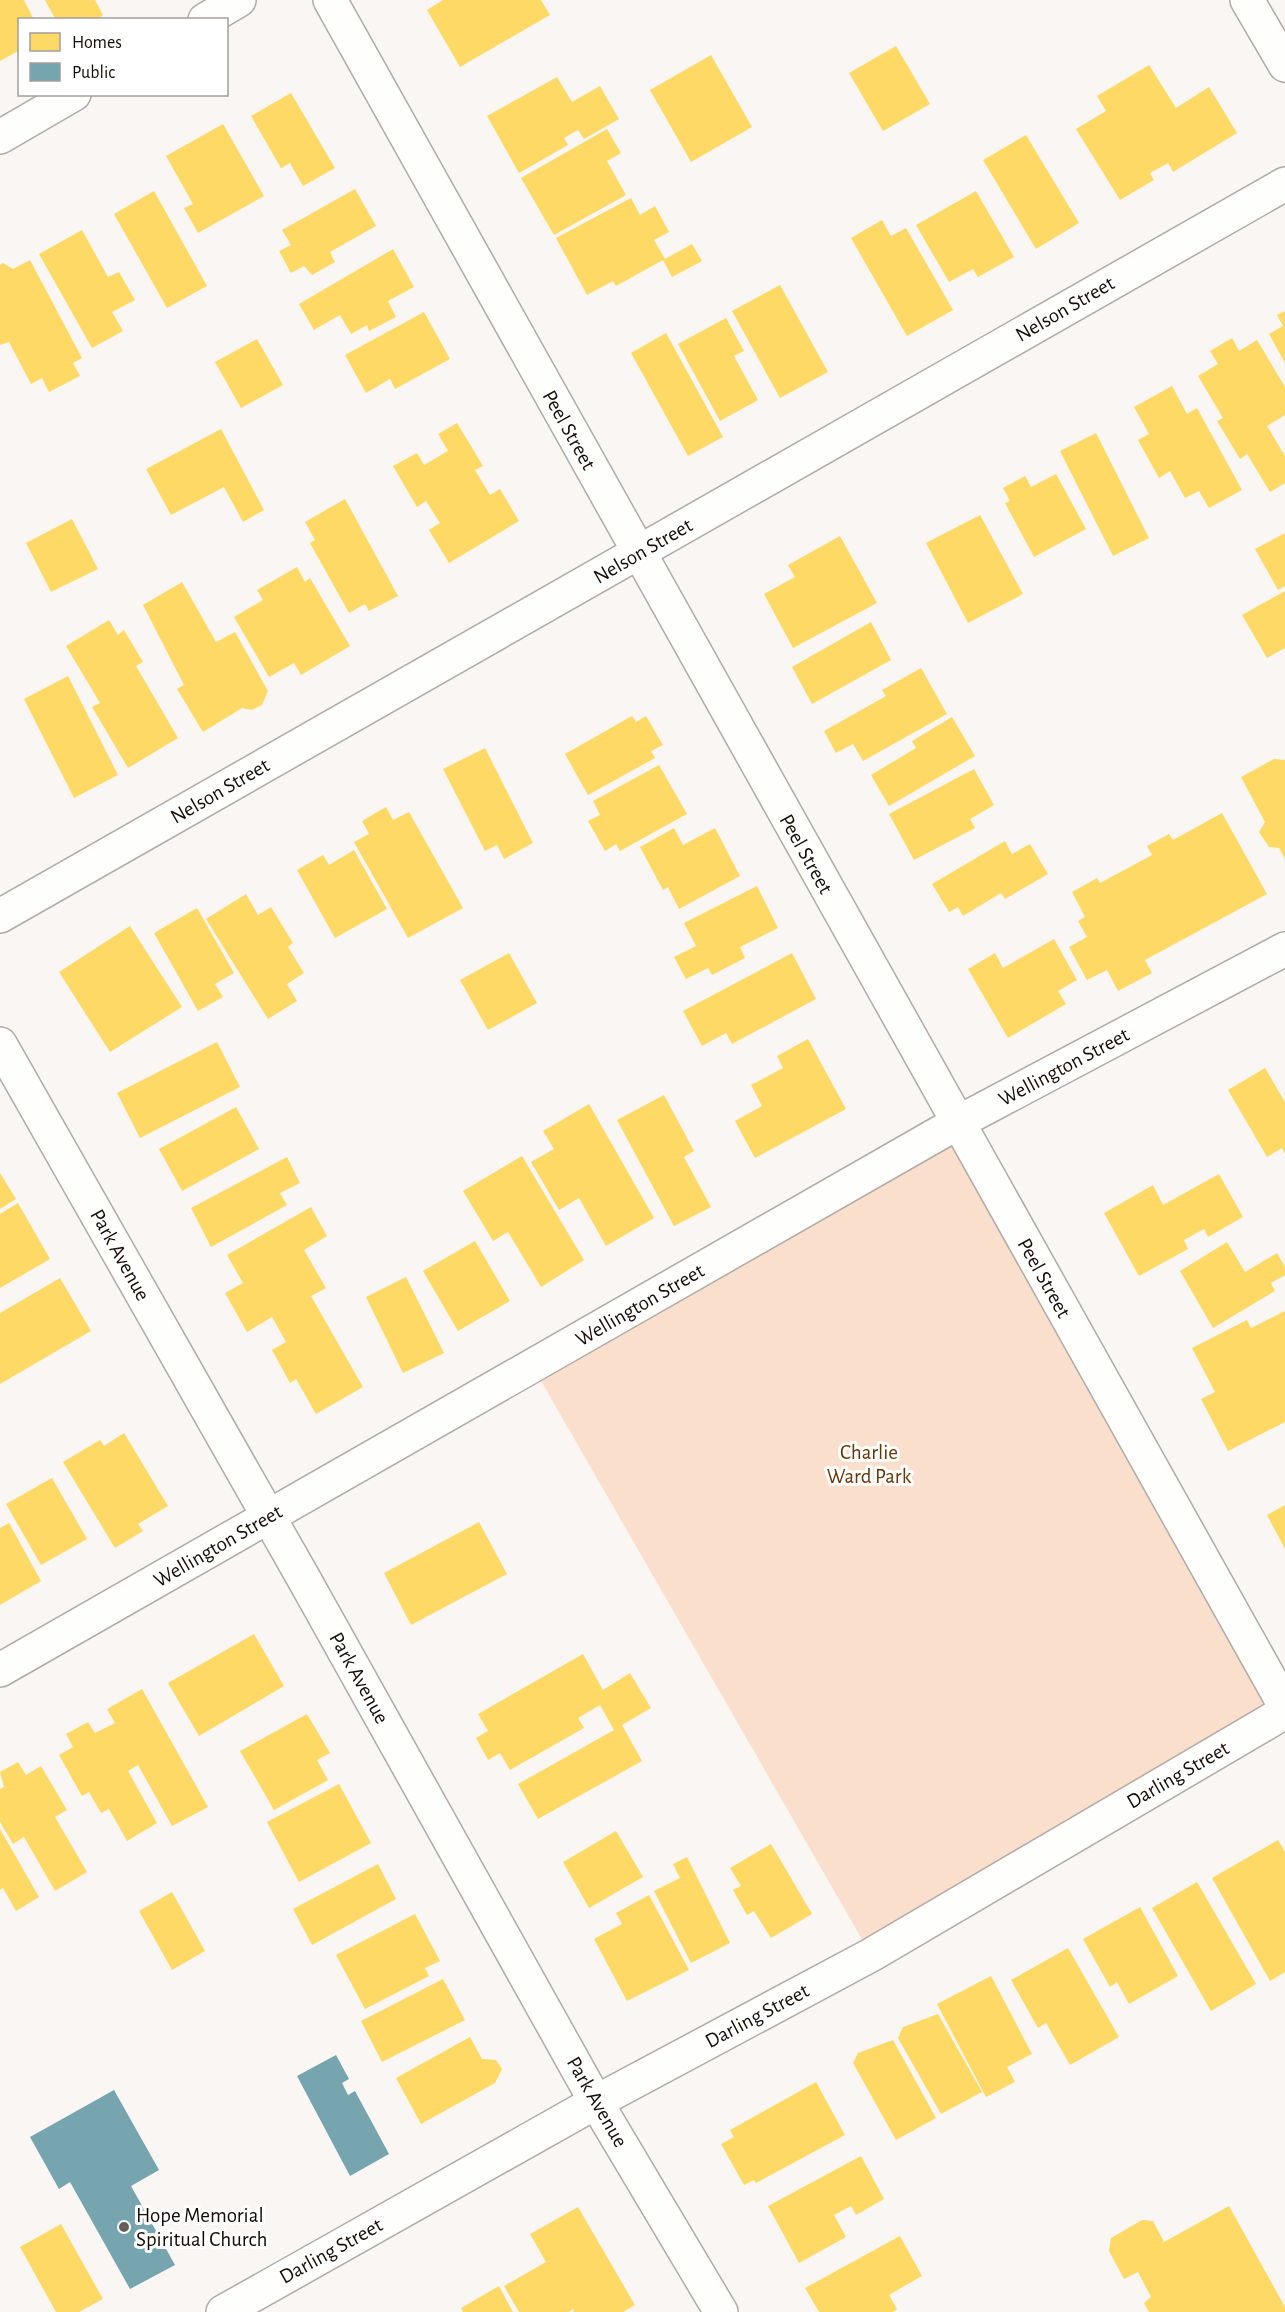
<svg xmlns="http://www.w3.org/2000/svg" width="1285" height="2312" viewBox="0 0 1285 2312" font-family="'Alegreya Sans',sans-serif">
	<style>
		.green { fill: #fadfcd }
		.homes { fill: #ffd966 }
		.public { fill: #76a5af }
		.lines { fill: none; stroke-linecap: round; stroke-linejoin: round }
		.street-casing { stroke: #b1aaa5; stroke-width: 36 }
		.street { stroke: #fefefd; stroke-width: 33 }
		.poi-dot { fill: #655e58; stroke: #fff; stroke-width: 2 }
		.labels { text-anchor: middle; dominant-baseline: central; stroke-width: 6; stroke-linejoin: round; paint-order: stroke }
		.street-label { font-size: 21px; fill: #160c05; stroke: #fff }
		.park-label { font-size: 21px; fill: #673508; stroke: #fff }
		.poi-label { font-size: 21px; fill: #160c05; stroke: #fff; text-anchor: start }
	</style>
	<rect width="100%" height="100%" fill="#f9f6f3"/>
	<path class="green" d="M957 1123 1285 1706 871 1955 533 1367Z"/>
	<g class="homes">
		<path d="M0 0H24L34 20H20V50L0 61Z"/>
		<path d="M45 0H95L103 15 96 20H56Z"/>
		<path d="M443 0H541L550 15 460 67 427 10Z"/>
		<path d="M896 46 930 104 883 131 849 73Z"/>
		<path d="M711 55 752 127 691 162 650 90Z"/>
		<path d="M1149 65 1176 108 1209 87 1237 133 1173 172 1168 163 1150 173 1154 180 1120 200 1076 129 1106 111 1097 96Z"/>
		<path d="M557 77 572 102 600 86 619 119 584 139 578 130 564 138 568 145 519 173 487 116Z"/>
		<path d="M291 93 335 168 303 186 290 163 281 168 251 116Z"/>
		<path d="M223 124 264 196 198 233 184 208 193 204 166 156Z"/>
		<path d="M607 129 621 153 607 161 626 195 554 235 521 178Z"/>
		<path d="M1026 135 1079 223 1036 249 983 160Z"/>
		<path d="M355 189 376 226 330 252 335 262 312 275 304 266 291 273 279 251 291 245 282 230Z"/>
		<path d="M154 191 207 286 167 308 114 214Z"/>
		<path d="M976 191 1014 257 978 277 973 269 949 282 916 225Z"/>
		<path d="M631 198 640 215 655 206 669 232 654 240 665 259 692 244 702 261 672 277 663 260 616 286 613 281 587 295 556 238Z"/>
		<path d="M882 220 891 236 906 228 953 310 907 336 851 238Z"/>
		<path d="M82 230 108 277 119 272 135 300 112 312 123 331 92 348 39 254Z"/>
		<path d="M393 249 414 287 388 301 396 317 369 331 367 325 351 334 340 315 314 330 299 304Z"/>
		<path d="M30 260 82 358 73 363 80 376 49 392 42 378 31 384 9 342 0 345V265L3 263 13 269Z"/>
		<path d="M780 285 828 372 780 398 732 311Z"/>
		<path d="M1285 311V363L1269 334 1283 326 1277 315Z"/>
		<path d="M424 312 450 359 395 389 390 379 366 393 345 355Z"/>
		<path d="M726 318 744 351 734 356 758 400 720 421 678 344Z"/>
		<path d="M666 333 723 437 688 456 631 353Z"/>
		<path d="M1232 338 1239 351 1257 340 1285 387V415L1267 426 1285 456V483L1270 492 1247 454 1240 459 1217 421 1223 418 1198 376 1218 364 1210 351Z"/>
		<path d="M257 339 283 385 241 408 215 362Z"/>
		<path d="M1172 386 1187 414 1197 408 1242 490 1209 508 1199 491 1185 498 1170 471 1159 478 1138 440 1149 434 1134 407Z"/>
		<path d="M457 423 483 466 475 470 490 495 500 489 519 521 449 563 429 530 440 523 426 501 417 507 393 466 417 453 424 465 448 451 438 434Z"/>
		<path d="M221 429 264 510 243 522 224 487 171 515 146 469Z"/>
		<path d="M1096 433 1149 538 1113 556 1060 451Z"/>
		<path d="M1056 474 1086 529 1034 557 1005 503 1010 501 1003 488 1025 476 1031 487Z"/>
		<path d="M345 499 398 596 369 611 365 604 349 613 310 543 315 540 305 522Z"/>
		<path d="M980 515 1023 594 968 623 926 543Z"/>
		<path d="M72 519 98 569 51 592 26 543Z"/>
		<path d="M1285 533V586L1278 590 1255 549Z"/>
		<path d="M840 536 877 603 793 648 764 594 795 577 788 565Z"/>
		<path d="M297 567 305 582 310 578 350 646 301 675 294 663 269 677 234 617 263 600 257 590Z"/>
		<path d="M182 582 216 642 235 632 268 691 262 705 252 710 242 708 203 732 177 689 184 685 143 605Z"/>
		<path d="M1285 591V648L1267 658 1242 615Z"/>
		<path d="M109 620 118 635 124 630 143 662 136 666 178 738 128 768 92 707 100 703 66 646Z"/>
		<path d="M871 622 891 660 812 704 792 667Z"/>
		<path d="M921 668 947 714 863 761 853 744 836 753 824 731 886 696 882 690Z"/>
		<path d="M68 676 118 775 74 798 24 699Z"/>
		<path d="M632 716 636 722 646 716 663 745 651 751 655 758 588 795 565 754Z"/>
		<path d="M952 717 975 756 889 806 871 775 916 748 912 741Z"/>
		<path d="M485 748 533 843 504 859 497 845 485 851 443 769Z"/>
		<path d="M1274 759 1285 760V859L1279 848 1269 847 1259 832 1265 822 1241 777Z"/>
		<path d="M659 765 687 814 620 851 616 844 605 851 588 821 600 815 593 801Z"/>
		<path d="M974 769 994 805 970 819 975 828 914 860 889 814Z"/>
		<path d="M386 807 393 820 409 812 463 908 408 938 354 842 369 834 362 821Z"/>
		<path d="M1222 813 1267 894 1145 960 1152 973 1118 991 1107 970 1087 980 1069 947 1087 937 1078 921 1085 917 1072 892 1097 878 1100 883 1152 855 1147 846 1169 834 1173 840Z"/>
		<path d="M674 828 683 845 715 828 740 876 679 909 668 887 663 890 640 847Z"/>
		<path d="M1005 841 1012 854 1030 844 1048 874 1005 899 1001 893 963 916 958 907 949 912 932 884Z"/>
		<path d="M354 850 387 909 335 938 297 870 323 855 329 865Z"/>
		<path d="M757 886 778 928 740 947 745 958 712 975 708 968 686 979 674 957 696 946 684 923Z"/>
		<path d="M246 894 258 915 271 907 293 943 288 947 304 973 287 984 297 1001 268 1019 206 919Z"/>
		<path d="M197 908 234 973 215 984 223 997 198 1011 154 933Z"/>
		<path d="M130 926 182 1007 110 1052 59 972Z"/>
		<path d="M1054 939 1077 980 1058 991 1066 1004 1008 1038 968 969 995 953 1003 968Z"/>
		<path d="M509 953 537 1003 488 1030 460 980Z"/>
		<path d="M792 953 816 999 732 1044 726 1033 702 1046 683 1011Z"/>
		<path d="M808 1039 846 1109 755 1158 735 1121 762 1106 751 1085 783 1068 777 1056Z"/>
		<path d="M217 1042 240 1087 140 1138 117 1093Z"/>
		<path d="M1265 1068 1285 1102V1154L1282 1148 1267 1157 1228 1090Z"/>
		<path d="M664 1095 694 1151 684 1157 711 1207 674 1226 617 1120Z"/>
		<path d="M589 1104 654 1218 606 1246 579 1198 559 1210 531 1162 554 1149 543 1131Z"/>
		<path d="M236 1107 259 1149 182 1191 159 1149Z"/>
		<path d="M522 1156 584 1260 541 1287 508 1232 493 1241 463 1191Z"/>
		<path d="M287 1157 300 1183 280 1193 287 1205 211 1247 191 1208Z"/>
		<path d="M0 1173 16 1199 0 1209Z"/>
		<path d="M1219 1174 1243 1217 1208 1237 1204 1229 1184 1240 1188 1249 1139 1276 1104 1213 1153 1185 1163 1205Z"/>
		<path d="M18 1203 50 1259 0 1288V1214Z"/>
		<path d="M311 1207 327 1236 304 1250 326 1288 311 1296 363 1387 316 1414 296 1379 290 1383 272 1350 286 1342 272 1317 247 1332 225 1293 243 1283 227 1255Z"/>
		<path d="M475 1241 510 1301 458 1331 423 1271Z"/>
		<path d="M1227 1242 1245 1272 1277 1253 1285 1267V1275L1271 1283 1275 1291 1213 1328 1180 1271Z"/>
		<path d="M406 1277 444 1353 403 1373 366 1297Z"/>
		<path d="M60 1278 91 1331 0 1384V1313Z"/>
		<path d="M1285 1311V1422L1228 1451 1201 1399 1215 1392 1192 1348 1247 1320 1251 1328Z"/>
		<path d="M124 1433 168 1506 138 1524 143 1531 115 1548 63 1462 100 1440 104 1446Z"/>
		<path d="M52 1478 87 1539 41 1565 6 1504Z"/>
		<path d="M1285 1505V1549L1267 1515Z"/>
		<path d="M479 1522 507 1574 411 1625 384 1573Z"/>
		<path d="M9 1523 41 1581 0 1605V1528Z"/>
		<path d="M254 1634 284 1686 199 1736 168 1683Z"/>
		<path d="M583 1654 603 1690 630 1673 651 1708 622 1725 642 1761 538 1819 518 1784 614 1730 600 1705 578 1718 584 1728 510 1770 500 1753 488 1760 476 1738 488 1731 478 1714Z"/>
		<path d="M142 1689 208 1807 172 1826 138 1765 128 1771 157 1823 127 1841 109 1809 101 1813 89 1792 82 1796 59 1755 73 1747 66 1734 88 1722 95 1733 115 1723 107 1709Z"/>
		<path d="M307 1714 330 1753 317 1760 328 1780 274 1810 240 1751Z"/>
		<path d="M18 1762 26 1775 41 1766 67 1810 55 1817 87 1872 55 1891 24 1837 13 1844 0 1822V1789L4 1787 0 1772Z"/>
		<path d="M339 1784 371 1843 299 1882 267 1822Z"/>
		<path d="M0 1829 39 1897 16 1911 3 1888 0 1890Z"/>
		<path d="M616 1831 643 1877 589 1908 563 1862Z"/>
		<path d="M1278 1840 1285 1852V1972L1270 1981 1212 1878Z"/>
		<path d="M771 1844 812 1914 771 1938 754 1911 747 1915 733 1890 741 1886 730 1868Z"/>
		<path d="M687 1857 730 1943 691 1963 654 1891 680 1878 673 1864Z"/>
		<path d="M378 1864 396 1899 312 1945 293 1909Z"/>
		<path d="M1197 1882 1256 1984 1211 2011 1152 1908Z"/>
		<path d="M172 1892 205 1951 172 1970 139 1911Z"/>
		<path d="M649 1895 689 1970 627 2001 594 1939 622 1924 616 1913Z"/>
		<path d="M1140 1907 1178 1976 1129 2004 1117 1982 1110 1987 1083 1939Z"/>
		<path d="M415 1914 440 1961 425 1968 429 1976 365 2009 336 1955Z"/>
		<path d="M1068 1948 1119 2037 1070 2065 1046 2023 1038 2028 1011 1980Z"/>
		<path d="M991 1976 1032 2054 1007 2067 1015 2082 986 2097 937 2004Z"/>
		<path d="M443 1979 465 2020 382 2062 361 2021Z"/>
		<path d="M938 2014 982 2092 941 2114 898 2038 903 2027Z"/>
		<path d="M470 2037 482 2059 496 2060 502 2069 495 2083 421 2124 396 2078Z"/>
		<path d="M893 2040 936 2118 896 2140 853 2063 858 2053Z"/>
		<path d="M816 2082 845 2135 756 2183 754 2180 744 2185 721 2144 734 2137 730 2130Z"/>
		<path d="M861 2156 884 2199 856 2215 851 2206 834 2215 846 2237 799 2263 768 2206Z"/>
		<path d="M1229 2206 1285 2307V2312H1149L1144 2303 1151 2297 1138 2272 1124 2279 1109 2251 1111 2238 1142 2220 1153 2221 1164 2242Z"/>
		<path d="M578 2207 635 2305 623 2312H574L573 2309 569 2312H519L504 2286 546 2262 530 2234Z"/>
		<path d="M61 2224 103 2299 79 2312H56L20 2247Z"/>
		<path d="M900 2236 922 2276 889 2295 897 2309 893 2312H819L805 2288Z"/>
		<path d="M499 2286 513 2312H463L461 2308Z"/>
	</g>
	<g class="public">
		<path d="M336 2055 349 2079 342 2083 348 2095 355 2091 389 2154 350 2176 297 2076Z"/>
		<path d="M114 2090 159 2170 131 2186 175 2265 130 2289 70 2182 59 2189 30 2137Z"/>
	</g>
	<g class="lines">
		<defs>
			<g id="street">
				<path d="M330 0 1285 1706"/>
				<path d="M1247 0 1285 65"/>
				<path d="M205 20 239 0"/>
				<path d="M0 137 74 94"/>
				<path d="M0 916 1285 184"/>
				<path d="M0 1044 304 1579 596 2102 721 2312"/>
				<path d="M0 1670 957 1123 1285 949"/>
				<path d="M223 2312 596 2102 871 1955 1285 1712"/>
			</g>
		</defs>
		<use href="#street" class="street-casing"/>
		<use href="#street" class="street"/>
	</g>
	<circle class="poi-dot" cx="124" cy="2227" r="6"/>
	<g class="labels">
		<g class="street-label">
			<text transform="translate(1065 309) rotate(-30)">Nelson Street</text>
			<text transform="translate(569 430) rotate(61)">Peel Street</text>
			<text transform="translate(643 551) rotate(-30)">Nelson Street</text>
			<text transform="translate(220 791) rotate(-30)">Nelson Street</text>
			<text transform="translate(806 854) rotate(61)">Peel Street</text>
			<text transform="translate(1064 1067) rotate(-28)">Wellington Street</text>
			<text transform="translate(120 1255) rotate(61)">Park Avenue</text>
			<text transform="translate(1044 1278) rotate(61)">Peel Street</text>
			<text transform="translate(640 1305) rotate(-30)">Wellington Street</text>
			<text transform="translate(218 1546) rotate(-30)">Wellington Street</text>
			<text transform="translate(359 1678) rotate(61)">Park Avenue</text>
			<text transform="translate(1178 1775) rotate(-30)">Darling Street</text>
			<text transform="translate(757 2016) rotate(-28)">Darling Street</text>
			<text transform="translate(597 2102) rotate(60)">Park Avenue</text>
			<text transform="translate(331 2251) rotate(-29)">Darling Street</text>
		</g>
		<g class="park-label">
			<text x="869" y="1452">Charlie<tspan x="869" dy="24">Ward Park</tspan></text>
		</g>
		<g class="poi-label">
			<text x="136" y="2215">Hope Memorial<tspan x="136" dy="24">Spiritual Church</tspan></text>
		</g>
	</g>
	<rect x="18" y="18" width="210" height="78" fill="#ffffff" stroke="#a29e9b" stroke-width="1.5"/>
	<rect x="30" y="33" width="30" height="18" fill="#ffd966" stroke="#a29e9b" stroke-width="1.5"/>
	<text x="72" y="48" font-size="18" fill="#160c05">Homes</text>
	<rect x="30" y="63" width="30" height="18" fill="#76a5af" stroke="#a29e9b" stroke-width="1.5"/>
	<text x="72" y="78" font-size="18" fill="#160c05">Public</text>
</svg>
